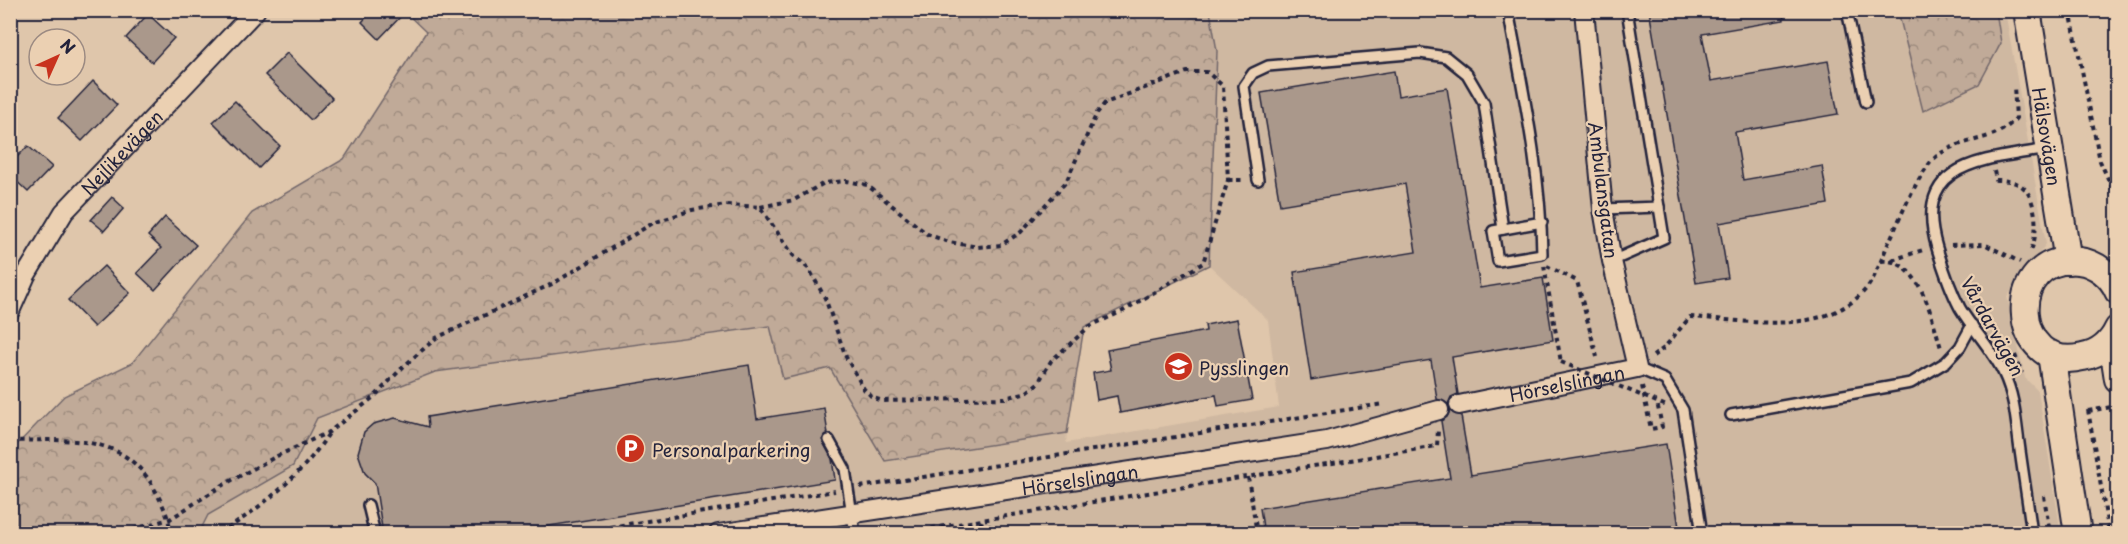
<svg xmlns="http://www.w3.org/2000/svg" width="2128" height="544" viewBox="0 0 2128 544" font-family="'Playpen Sans',sans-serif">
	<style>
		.built { fill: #cfb8a1 }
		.forest { fill: url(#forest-crowns); stroke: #71666a; stroke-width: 1.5 }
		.building { fill: #aa988b; stroke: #22223b; stroke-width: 1.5 }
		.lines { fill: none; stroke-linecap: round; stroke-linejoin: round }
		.lane-casing { stroke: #22223b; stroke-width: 14 }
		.street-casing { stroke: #22223b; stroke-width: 22 }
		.secondary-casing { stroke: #22223b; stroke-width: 30 }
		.path { stroke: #22223b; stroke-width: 4; stroke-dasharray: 4.5 4.5; stroke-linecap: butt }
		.lane { stroke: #ebd0b2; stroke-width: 9 }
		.street { stroke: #ebd0b2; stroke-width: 18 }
		.secondary { stroke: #ebd0b2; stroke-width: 26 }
		.path-bridge { stroke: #22223b; stroke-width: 4; stroke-dasharray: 4.5 4.5; stroke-linecap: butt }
		.labels { text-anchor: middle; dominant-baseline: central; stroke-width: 4.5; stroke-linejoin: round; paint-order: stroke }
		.street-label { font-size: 18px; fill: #22223b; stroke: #ebd0b2 }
		.poi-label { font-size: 18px; fill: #22223b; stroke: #ebd0b2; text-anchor: start }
	</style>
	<defs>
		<pattern id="forest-crowns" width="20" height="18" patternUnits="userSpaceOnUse" patternTransform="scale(1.5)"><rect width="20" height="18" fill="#c0aa98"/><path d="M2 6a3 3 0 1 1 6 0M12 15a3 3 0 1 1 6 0" fill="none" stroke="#9c8a7d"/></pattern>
	</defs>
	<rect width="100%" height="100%" fill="#dfc6ab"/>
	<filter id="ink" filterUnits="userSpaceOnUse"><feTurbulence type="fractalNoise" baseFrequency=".0167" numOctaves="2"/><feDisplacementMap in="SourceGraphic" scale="12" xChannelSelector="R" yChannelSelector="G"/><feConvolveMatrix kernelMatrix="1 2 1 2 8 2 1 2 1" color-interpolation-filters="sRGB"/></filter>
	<g filter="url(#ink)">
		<path class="built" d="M1210 11H2005L2046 244 2007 297 2025 378 2038 391 2061 533 199 534 208 515 293 466 317 418 435 372 770 326 783 379 830 368 885 461 1067 433 1066 443 1279 407 1268 320 1209 265 1217 51Z"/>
		<g class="forest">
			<path d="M404 11H1210L1217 51 1209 265 1084 327 1067 433 885 461 830 368 783 379 770 326 435 372 317 418 293 466 208 515 199 533H11L10 452 64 396 132 363 252 213 344 159 426 32Z"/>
			<path d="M1898 11H1996L2001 43 1979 84 1923 111Z"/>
		</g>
		<g class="building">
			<path d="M373 10H407L379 39 362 22Z"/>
			<path d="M1649 10H1783L1784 20 1702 34 1711 81 1828 61 1838 114 1735 132 1743 180 1822 166 1828 204 1719 223 1728 278 1696 283Z"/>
			<path d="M148 14 174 38 152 62 126 38Z"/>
			<path d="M287 53 332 98 311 120 265 75Z"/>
			<path d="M1394 71 1398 96 1447 88 1480 288 1543 278 1553 340 1452 357 1458 394 1451 397 1448 404 1437 399 1431 360 1311 380 1294 272 1416 252 1405 184 1280 205 1261 93Z"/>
			<path d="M93 81 117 105 82 141 58 118Z"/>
			<path d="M235 101 280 146 259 168 213 122Z"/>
			<path d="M28 146 52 167 28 192 10 175V164Z"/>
			<path d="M112 197 124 208 104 231 91 220Z"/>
			<path d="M165 217 196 245 155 290 137 273 161 248 148 236Z"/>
			<path d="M104 266 130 293 94 327 68 300Z"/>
			<path d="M1237 319 1252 400 1218 406 1216 395 1120 413 1117 396 1097 400 1093 373 1111 370 1107 350 1206 331 1205 325Z"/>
			<path d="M749 365 757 419 824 408 828 434 822 440 832 459 835 480 500 534H383L375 483 365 473 358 453 364 432 373 424 395 418 428 427 427 417Z"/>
			<path d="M1450 411 1461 416 1471 475 1666 444 1680 534H1264L1260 508 1450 478 1441 421 1447 417Z"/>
		</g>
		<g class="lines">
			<defs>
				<g id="lane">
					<path d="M1508 10C1523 91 1541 172 1542 254L1498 261 1493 231 1542 222"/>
					<path d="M1847 10 1866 102"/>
					<path d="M1258 180 1244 86 1253 73 1268 66 1420 53 1446 57 1467 74 1484 103 1503 229"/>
					<path d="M1603 209 1659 207 1627 10"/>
					<path d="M1612 261 1664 238 1659 207"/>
					<path d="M1637 368 1665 380 1683 410 1702 534"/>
					<path d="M1731 415 1911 383 1946 362 1960 347 1972 325"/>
					<path d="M829 440 845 469 855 534"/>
					<path d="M368 505 375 534"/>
					<path d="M2032 534C2028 503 2023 473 2019 443 2016 419 2014 394 2003 372 1992 349 1973 330 1960 308 1950 289 1943 268 1937 248 1911 161 1984 160 2048 149"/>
				</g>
				<g id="street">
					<path id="s1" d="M10 311 26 275 64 212 256 10"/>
					<path id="s2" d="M1459 405 1637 368 1612 261 1603 209 1584 10"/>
					<path id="s3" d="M718 534 1327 441 1439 410"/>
				</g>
				<g id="secondary">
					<path id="s4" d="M2027 10 2068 261"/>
					<path d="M2118 291C2112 276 2096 263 2079 261 2002 252 2010 375 2083 357 2099 354 2111 344 2118 329"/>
					<path d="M2112 340 2118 379"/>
					<path d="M2051 354 2078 534"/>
				</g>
			</defs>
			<use href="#lane" class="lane-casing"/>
			<use href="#street" class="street-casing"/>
			<use href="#secondary" class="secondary-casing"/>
			<g class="path">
				<path d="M2070 10 2100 161 2118 201"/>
				<path d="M1994 171 1996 180C2004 180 2013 181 2020 185 2037 195 2039 234 2031 250"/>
				<path d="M1228 180H1245"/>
				<path d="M1951 245 1984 244 2020 262"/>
				<path d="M1892 260 1923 250"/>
				<path d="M1881 261C1920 257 1932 319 1941 348"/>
				<path d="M1544 266 1561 362"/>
				<path d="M1547 266 1577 281 1597 357"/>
				<path d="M2015 355 2022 373"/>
				<path d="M1653 356 1664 348 1690 317C1747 320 1823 338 1866 289 1876 277 1882 257 1888 244 1901 217 1912 186 1930 163 1953 135 1994 146 2016 118L2014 86"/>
				<path d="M1642 386 1651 429 1662 427 1657 402"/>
				<path d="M2088 410 2109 534"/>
				<path d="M2088 411 2118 406"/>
				<path d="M10 441C67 440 124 432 155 490 163 505 169 517 171 534"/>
				<path d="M1248 477 1257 534"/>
				<path d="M860 487 1383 404"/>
				<path d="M2044 496 2050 534"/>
				<path d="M979 522 1009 534"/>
				<path d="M116 534 170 519 223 485 277 456 329 432 374 397 403 367 436 338 554 283 653 223 692 210 726 205 760 207 793 255 809 269 825 298 846 357 864 389 873 398 883 401 1005 398 1027 392 1038 383 1051 361 1090 326 1123 311 1203 263 1228 180 1223 86 1207 72H1187L1105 103 1097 113 1066 182 1021 232 1001 245 978 247 949 242 927 234 867 185 847 181 824 183 794 200 760 207"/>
				<path d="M220 534C262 506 302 476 329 433"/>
				<path d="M566 534 835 491"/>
				<path d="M896 534 1437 446 1438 430"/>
			</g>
			<use href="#lane" class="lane"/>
			<use href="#street" class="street"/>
			<use href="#secondary" class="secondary"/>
			<path class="path-bridge" d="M1561 362 1669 407"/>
		</g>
	</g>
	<defs>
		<symbol id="school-disc" viewBox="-11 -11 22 22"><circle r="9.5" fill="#c8321e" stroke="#ebd0b2"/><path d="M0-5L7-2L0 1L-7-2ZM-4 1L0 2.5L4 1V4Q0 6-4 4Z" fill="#fff"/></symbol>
		<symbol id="parking-disc" viewBox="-11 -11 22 22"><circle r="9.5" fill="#c8321e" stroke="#ebd0b2"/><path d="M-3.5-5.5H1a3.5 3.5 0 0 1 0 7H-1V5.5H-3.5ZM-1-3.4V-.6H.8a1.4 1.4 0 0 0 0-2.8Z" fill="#fff"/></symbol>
	</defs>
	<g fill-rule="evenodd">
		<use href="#school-disc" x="1162" y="350" width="33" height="33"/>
		<use href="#parking-disc" x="614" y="432" width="33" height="33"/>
	</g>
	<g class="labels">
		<g class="street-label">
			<text stroke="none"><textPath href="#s4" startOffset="128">Hälsovägen</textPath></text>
			<text stroke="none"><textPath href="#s1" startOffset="196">Nejlikevägen</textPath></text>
			<text transform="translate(1604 190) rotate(83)">Ambulansgatan</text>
			<text transform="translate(1993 326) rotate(61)">Vårdarvägen</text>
			<text stroke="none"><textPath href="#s2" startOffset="110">Hörselslingan</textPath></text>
			<text stroke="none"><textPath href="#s3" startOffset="366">Hörselslingan</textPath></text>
		</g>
		<g class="poi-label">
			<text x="1199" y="367">Pysslingen</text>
			<text x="652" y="449">Personalparkering</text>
		</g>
	</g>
	<rect width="2128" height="544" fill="none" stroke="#ebd0b2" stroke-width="36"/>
	<rect x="18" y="18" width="2092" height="508" fill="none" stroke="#22223b" stroke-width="2" filter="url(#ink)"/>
	<g transform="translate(57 57) rotate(45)"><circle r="28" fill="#ebd0b2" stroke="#9b8a82" stroke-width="1.5"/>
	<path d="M0-4.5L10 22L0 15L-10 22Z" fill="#c8321e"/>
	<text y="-9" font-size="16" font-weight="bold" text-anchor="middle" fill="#22223b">N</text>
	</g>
</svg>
